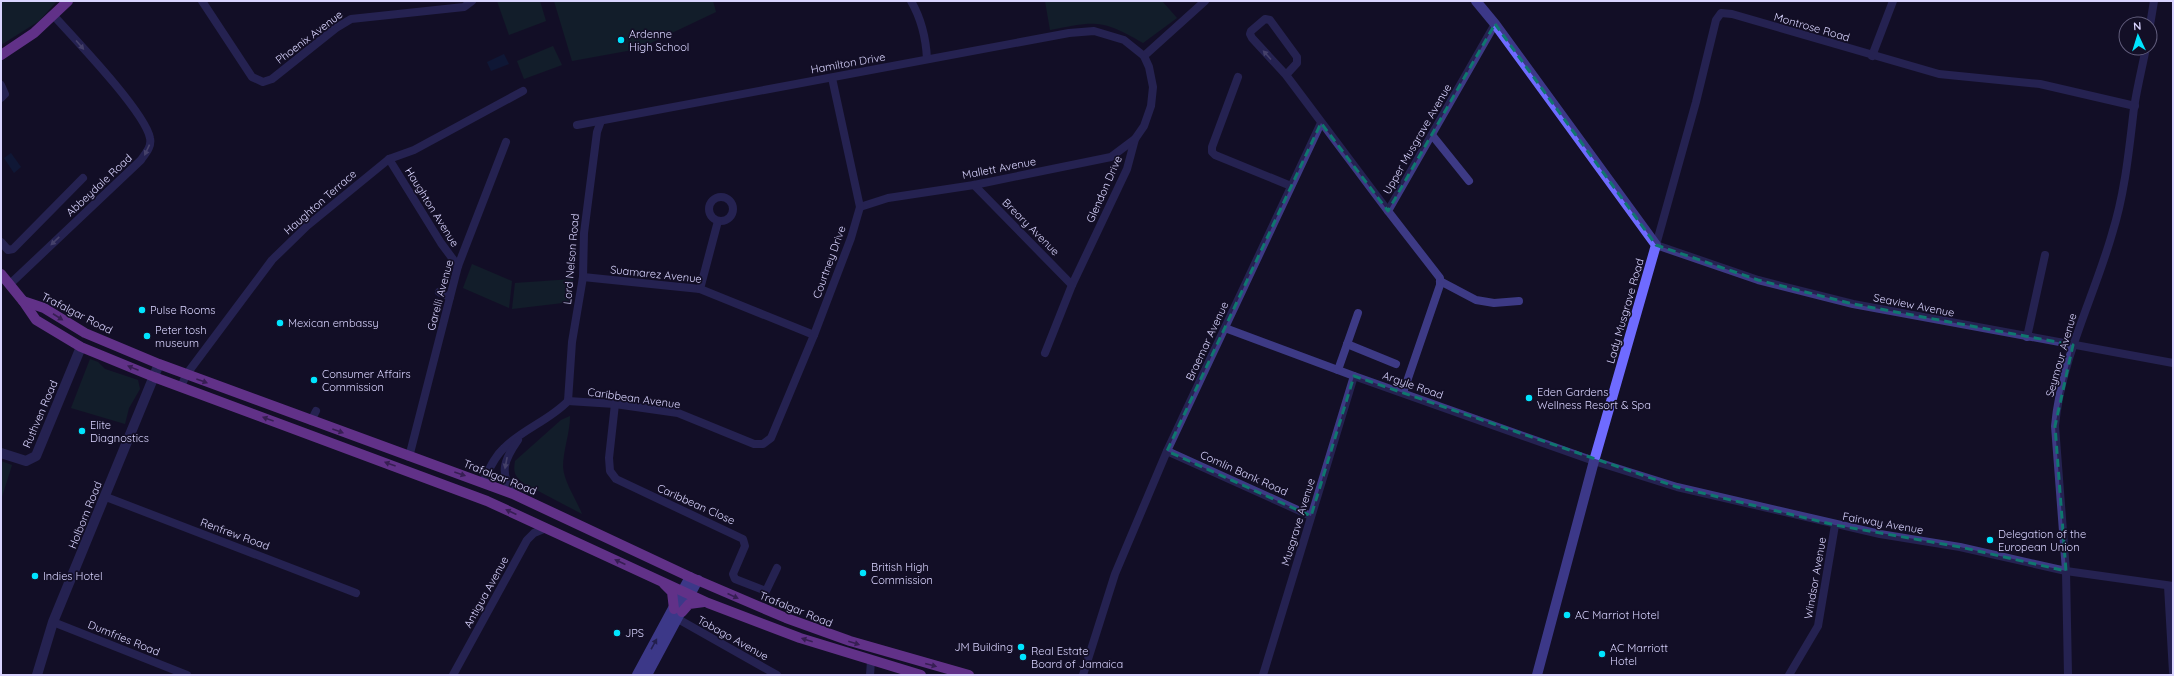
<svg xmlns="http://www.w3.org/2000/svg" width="2174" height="676" viewBox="0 0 2174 676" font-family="Quicksand,sans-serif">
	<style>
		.green { fill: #12302f }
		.water { fill: #0c2248 }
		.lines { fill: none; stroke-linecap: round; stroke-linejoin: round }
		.minor { stroke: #3d3a85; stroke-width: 8 }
		.tertiary { stroke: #3d3a85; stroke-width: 10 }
		.secondary { stroke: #6f6bff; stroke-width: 10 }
		.primary { stroke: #c25bff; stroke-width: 10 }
		.oneway { fill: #837fbc }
		.oneway2 { fill: #623188 }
		.oneway3 { fill: #38347d }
		.marked { fill: none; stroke: #0f766e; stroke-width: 3; stroke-dasharray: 8 5; stroke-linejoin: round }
		.poi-dot { fill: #00e5ff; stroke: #130f26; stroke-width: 1.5 }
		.labels { text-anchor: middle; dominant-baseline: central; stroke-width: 3.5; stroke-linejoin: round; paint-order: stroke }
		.street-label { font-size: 11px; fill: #d9d4ff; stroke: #130f26 }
		.poi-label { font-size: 11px; fill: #d9d4ff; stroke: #130f26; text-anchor: start }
	</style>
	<rect width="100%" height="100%" fill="#130f26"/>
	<g class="green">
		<path d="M1 1H57L39 21 1 45Z"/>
		<path d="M497 1H540L546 21 509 35Z"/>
		<path d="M554 1H713L716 12 638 49 572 61Z"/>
		<path d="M1045 1H1162L1177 18 1143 43C1102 19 1095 21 1050 30Z"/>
		<path d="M553 46 562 65 524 79 517 61Z"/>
		<path d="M472 264 512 281 509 308 463 288Z"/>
		<path d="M573 279 571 302 512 309 515 283Z"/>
		<path d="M90 359 98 362 105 369 138 380 140 389 129 408 125 424 71 408Z"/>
		<path d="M570 416C570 433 563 450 563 467 564 482 576 499 582 514L525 484C515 477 513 473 515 461L561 420Z"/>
		<path d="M1 461 12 465 1 500Z"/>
	</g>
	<g class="water">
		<path d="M504 54 509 64 491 71 487 62Z"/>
		<path d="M11 153 21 167 14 173 4 158Z"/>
	</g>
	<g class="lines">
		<g class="minor">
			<path d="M202 1 252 77 263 82 272 79 336 28 351 19 464 7 472 1"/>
			<path d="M911 1C922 20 926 38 927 59"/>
			<path d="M2150 25 2154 1"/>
			<path d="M1144 56 1205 1"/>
			<path d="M1872 56 1893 1"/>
			<path d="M1286 75 1297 63V57L1270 20 1265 19 1251 31 1250 34 1252 38 1286 75 1388 211"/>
			<path d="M1238 77 1212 147V152L1215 155 1291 186"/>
			<path d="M1 85 5 94 1 98"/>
			<path d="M2135 106 2040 84 1939 74 1732 14 1721 13 1716 20 1696 102 1656 245 1758 280 1853 304 2173 363"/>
			<path d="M577 125 1069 33 1094 31 1124 40 1144 56 1149 67 1153 87 1151 106 1144 126 1135 139 1127 169 1072 285 1045 353"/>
			<path d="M1432 135 1469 181"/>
			<path d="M389 159 441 243 458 266"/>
			<path d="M974 185 1072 285"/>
			<circle cx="721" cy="209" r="12"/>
			<path d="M860 207 888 198 974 185 1111 157 1135 139"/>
			<path d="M1 242 8 250 13 249 83 178"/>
			<path d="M583 277 700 289 814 335"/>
			<path d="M1440 281 1476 300 1494 303 1519 301"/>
			<path d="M10 284 141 160C145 154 152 147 150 138 145 112 75 39 54 16"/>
			<path d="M700 289 718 221"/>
			<path d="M439 292 450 297"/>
			<path d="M1225 328 1354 376 1594 461 1677 487 1880 534 1960 547 2066 571 2173 586"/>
			<path d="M2027 337 2045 255"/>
			<path d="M1347 344 1396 364"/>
			<path d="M1338 370 1358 313"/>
			<path d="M181 387 186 375 272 260 307 226 389 159 414 150 523 91"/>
			<path d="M1403 393 1440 285V278L1388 211 1495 24"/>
			<path d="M568 401 615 404 678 413 754 444H763L771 438 814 335 851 238 860 207 832 78"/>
			<path d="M568 401 572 342 583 277 584 233 597 132 601 121"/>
			<path d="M615 404 609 458 610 471 616 479 743 539 745 546 733 574 735 579 766 591 777 568"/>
			<path d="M311 421 316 411"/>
			<path d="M1167 451 1311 516"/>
			<path d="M409 457 458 266 506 142"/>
			<path d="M483 482C489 470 494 457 504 448 523 429 550 420 568 401"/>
			<path d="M513 494C499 472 504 460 518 440"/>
			<path d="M106 497 356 593"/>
			<path d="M2168 586 2173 672"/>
			<path d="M678 619 777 675"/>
			<path d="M53 622 187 675"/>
			<path d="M453 675 527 540 534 533 546 528"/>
			<path d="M870 675 871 661"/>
			<path d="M1083 675 1115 574 1167 451 1321 123"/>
			<path d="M1263 675 1354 376"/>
			<path d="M1789 675 1818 626 1835 525"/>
			<path d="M2068 675 2066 571 2055 426C2061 359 2094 297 2112 234 2125 193 2129 150 2134 108 2137 88 2142 68 2146 48"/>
		</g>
		<g class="tertiary">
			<path d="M1 453 26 461 36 456 81 347"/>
			<path d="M37 675 53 622 159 364"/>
		</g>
		<g class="secondary">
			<path d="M1476 1 1495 24 1656 245 1594 461 1537 675"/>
			<path d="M637 675 690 577"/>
			<path d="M647 675 698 580"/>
		</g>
		<g class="primary">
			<path d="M1 55 34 33 68 1"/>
			<path d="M1 274 23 301 36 320 81 347 154 377 487 501 708 603 800 638 921 675"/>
			<path d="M23 301 44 308 85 333 159 364 513 494 690 577 786 618 850 641 969 675"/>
			<path d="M664 584 672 592 674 609"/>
			<path d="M682 612 689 604 704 602"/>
		</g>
	</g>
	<defs><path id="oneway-solid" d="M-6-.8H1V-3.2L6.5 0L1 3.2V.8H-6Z"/></defs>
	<g class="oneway">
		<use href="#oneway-solid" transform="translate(80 45) rotate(49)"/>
		<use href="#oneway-solid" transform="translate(1267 55) rotate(-132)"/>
		<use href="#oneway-solid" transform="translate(147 150) rotate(115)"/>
		<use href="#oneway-solid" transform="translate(55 241) rotate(136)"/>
		<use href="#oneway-solid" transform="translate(506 463) rotate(101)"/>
	</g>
	<g class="oneway2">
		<use href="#oneway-solid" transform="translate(58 317) rotate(33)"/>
		<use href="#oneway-solid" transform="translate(133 368) rotate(-158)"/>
		<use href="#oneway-solid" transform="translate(202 381) rotate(20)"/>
		<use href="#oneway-solid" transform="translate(268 419) rotate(-160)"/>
		<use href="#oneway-solid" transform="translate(338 431) rotate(20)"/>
		<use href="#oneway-solid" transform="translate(390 464) rotate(-160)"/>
		<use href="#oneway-solid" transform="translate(460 474) rotate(19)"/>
		<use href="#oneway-solid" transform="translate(511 512) rotate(-155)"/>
		<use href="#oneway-solid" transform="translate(620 562) rotate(-155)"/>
		<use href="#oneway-solid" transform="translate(733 596) rotate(24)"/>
		<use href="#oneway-solid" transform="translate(807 640) rotate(-162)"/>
		<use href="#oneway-solid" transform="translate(854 643) rotate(17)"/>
		<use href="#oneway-solid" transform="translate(931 665) rotate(15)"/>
	</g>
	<use class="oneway3" href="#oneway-solid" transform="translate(654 644) rotate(-61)"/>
	<path d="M0 0H2174V676H0ZM1495 24 1656 245 1758 280 1853 304 2073 345 2055 426 2066 571 1960 547 1835 525 1677 487 1354 376 1311 516 1167 451 1321 123 1388 211Z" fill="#130f26" fill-opacity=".55" fill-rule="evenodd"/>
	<path class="marked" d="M1495 24 1656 245 1758 280 1853 304 2073 345 2055 426 2066 571 1960 547 1835 525 1677 487 1354 376 1311 516 1167 451 1321 123 1388 211Z"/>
	<g class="poi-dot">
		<circle cx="621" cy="40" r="4"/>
		<circle cx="142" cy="310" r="4"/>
		<circle cx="280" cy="323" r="4"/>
		<circle cx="147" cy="336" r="4"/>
		<circle cx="314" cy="380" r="4"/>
		<circle cx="1529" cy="398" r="4"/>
		<circle cx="82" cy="431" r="4"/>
		<circle cx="1990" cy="540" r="4"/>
		<circle cx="863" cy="573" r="4"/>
		<circle cx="35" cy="576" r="4"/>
		<circle cx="1567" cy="615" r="4"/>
		<circle cx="617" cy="633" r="4"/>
		<circle cx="1021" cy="647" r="4"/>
		<circle cx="1602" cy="654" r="4"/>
		<circle cx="1023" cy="657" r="4"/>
	</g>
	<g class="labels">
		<g class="street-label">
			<text transform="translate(1812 27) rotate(16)">Montrose Road</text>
			<text transform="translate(309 37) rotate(-37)">Phoenix Avenue</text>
			<text transform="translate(848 63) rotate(-10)">Hamilton Drive</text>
			<text transform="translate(1417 139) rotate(-60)">Upper Musgrave Avenue</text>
			<text transform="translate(999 168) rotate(-11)">Mallett Avenue</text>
			<text transform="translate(99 185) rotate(-43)">Abbeydale Road</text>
			<text transform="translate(1104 189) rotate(-66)">Glendon Drive</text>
			<text transform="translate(320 202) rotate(-41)">Haughton Terrace</text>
			<text transform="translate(432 207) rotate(58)">Haughton Avenue</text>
			<text transform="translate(1031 227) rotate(45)">Breary Avenue</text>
			<text transform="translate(571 259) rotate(-85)">Lord Nelson Road</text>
			<text transform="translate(829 262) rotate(-70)">Courtney Drive</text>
			<text transform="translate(656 274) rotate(6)">Suamarez Avenue</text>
			<text transform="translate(440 295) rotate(-75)">Garelli Avenue</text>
			<text transform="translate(1914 305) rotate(11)">Seaview Avenue</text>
			<text transform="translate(1625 311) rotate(-74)">Lady Musgrave Road</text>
			<text transform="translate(77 313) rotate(27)">Trafalgar Road</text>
			<text transform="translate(1207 341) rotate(-65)">Braemar Avenue</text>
			<text transform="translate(2061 355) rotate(-74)">Seymour Avenue</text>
			<text transform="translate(1413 385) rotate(19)">Argyle Road</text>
			<text transform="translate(634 398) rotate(8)">Caribbean Avenue</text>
			<text transform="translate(40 414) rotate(-67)">Ruthven Road</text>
			<text transform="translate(1244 473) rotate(24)">Comlin Bank Road</text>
			<text transform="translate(500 477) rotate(22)">Trafalgar Road</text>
			<text transform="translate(696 504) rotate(24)">Caribbean Close</text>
			<text transform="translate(85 515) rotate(-68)">Holborn Road</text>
			<text transform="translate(1298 522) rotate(-73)">Musgrave Avenue</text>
			<text transform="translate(1883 523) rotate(10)">Fairway Avenue</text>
			<text transform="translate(235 534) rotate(20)">Renfrew Road</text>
			<text transform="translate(1815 578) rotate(-80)">Windsor Avenue</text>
			<text transform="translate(486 592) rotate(-61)">Antigua Avenue</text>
			<text transform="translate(796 609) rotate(22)">Trafalgar Road</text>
			<text transform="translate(124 638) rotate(22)">Dumfries Road</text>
			<text transform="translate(733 638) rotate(29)">Tobago Avenue</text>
		</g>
		<g class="poi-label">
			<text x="629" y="34">Ardenne<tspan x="629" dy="13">High School</tspan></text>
			<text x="150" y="310">Pulse Rooms</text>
			<text x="288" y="323">Mexican embassy</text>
			<text x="155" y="330">Peter tosh<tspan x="155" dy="13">museum</tspan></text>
			<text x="322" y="374">Consumer Affairs<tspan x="322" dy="13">Commission</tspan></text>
			<text x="1537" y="392">Eden Gardens<tspan x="1537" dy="13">Wellness Resort &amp; Spa</tspan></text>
			<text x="90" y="425">Elite<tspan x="90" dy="13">Diagnostics</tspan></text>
			<text x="1998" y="534">Delegation of the<tspan x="1998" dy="13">European Union</tspan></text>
			<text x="871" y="567">British High<tspan x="871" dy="13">Commission</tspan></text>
			<text x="43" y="576">Indies Hotel</text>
			<text x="1575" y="615">AC Marriot Hotel</text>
			<text x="625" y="633">JPS</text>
			<text x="1013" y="647" text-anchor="end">JM Building</text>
			<text x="1610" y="648">AC Marriott<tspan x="1610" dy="13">Hotel</tspan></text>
			<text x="1031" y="651">Real Estate<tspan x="1031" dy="13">Board of Jamaica</tspan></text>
		</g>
	</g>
	<rect width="2174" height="676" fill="none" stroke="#d9d4ff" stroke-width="4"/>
	<g transform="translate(2138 36) rotate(356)"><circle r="19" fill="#130f26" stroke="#625e7d"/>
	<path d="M0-3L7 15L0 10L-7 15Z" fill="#00e5ff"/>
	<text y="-6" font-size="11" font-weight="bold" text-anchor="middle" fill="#d9d4ff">N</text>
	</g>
</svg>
